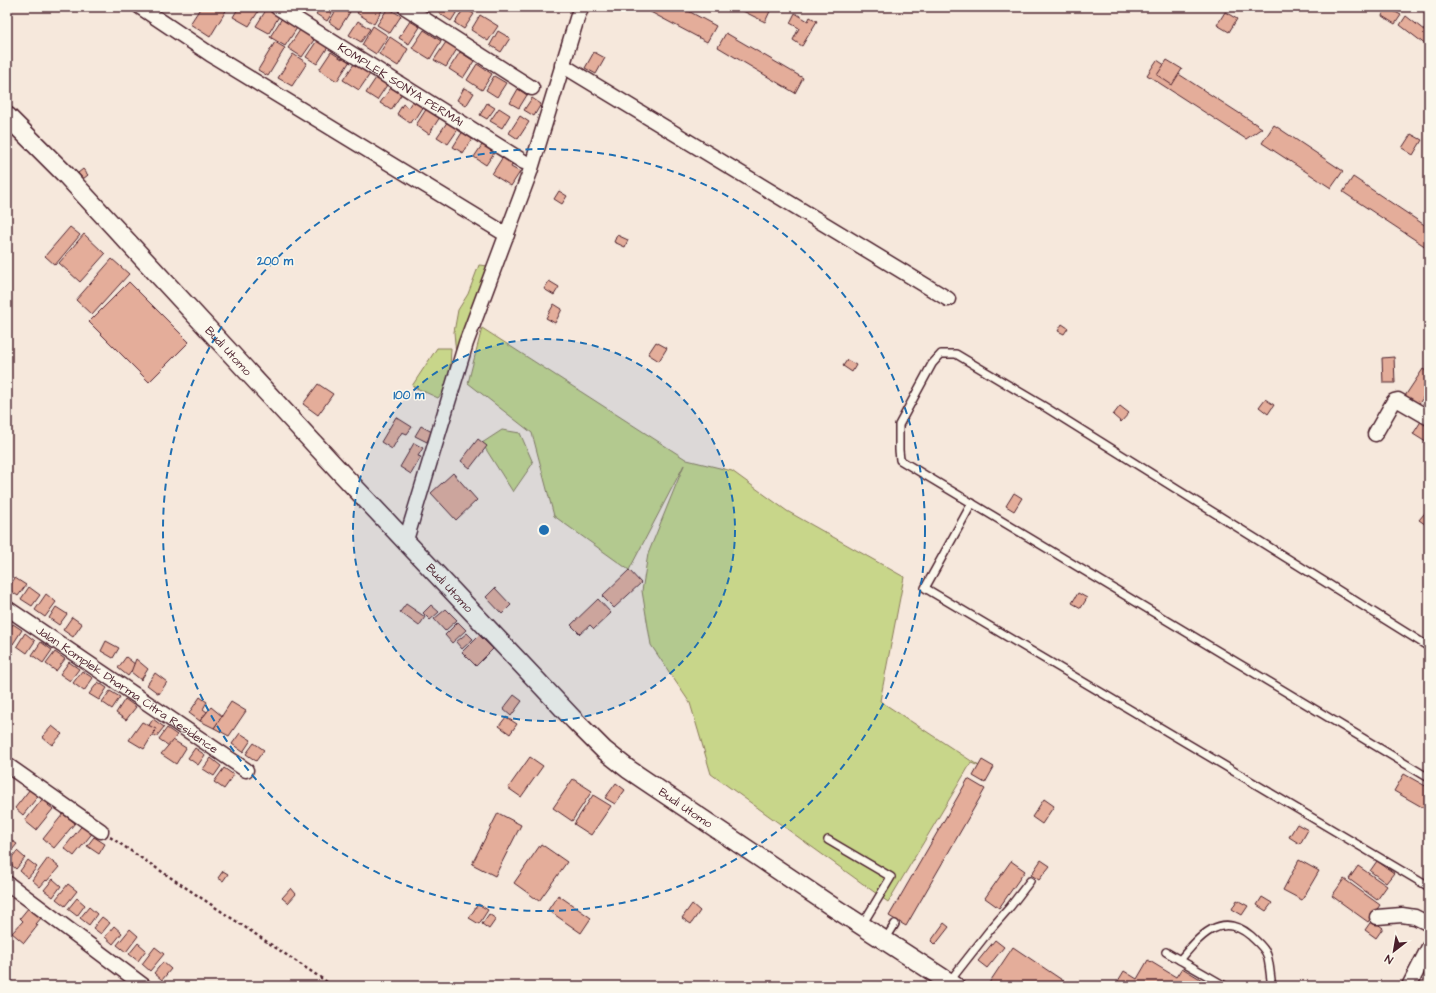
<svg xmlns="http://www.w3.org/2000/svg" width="1436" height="993" viewBox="0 0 1436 993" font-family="'Architects Daughter',sans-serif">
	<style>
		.green { fill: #c8d68a; stroke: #897a5a }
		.building { fill: #e4ad9a; stroke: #4a1f2b }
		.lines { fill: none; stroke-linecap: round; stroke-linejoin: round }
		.service-casing { stroke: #4a1f2b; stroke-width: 10 }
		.minor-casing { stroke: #4a1f2b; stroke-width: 17 }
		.tertiary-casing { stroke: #4a1f2b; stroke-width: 21 }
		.path { stroke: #4a1f2b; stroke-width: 2.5; stroke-dasharray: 3 3; stroke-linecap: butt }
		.service { stroke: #fbf7ec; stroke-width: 7 }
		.minor { stroke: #fbf7ec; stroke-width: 14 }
		.tertiary { stroke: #fbf7ec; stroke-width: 18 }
		.ring { fill: none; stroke: #1f6fb2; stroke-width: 2; stroke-dasharray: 7 5 }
		.labels { text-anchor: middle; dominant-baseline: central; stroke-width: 3; stroke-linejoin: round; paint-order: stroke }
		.street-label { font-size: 12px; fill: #4a1f2b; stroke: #fbf7ec }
		.centre { fill: #1f6fb2; stroke: #fbf7ec; stroke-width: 2 }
		.ring-label { font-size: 12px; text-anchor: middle; font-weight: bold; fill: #1f6fb2; stroke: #fbf7ec; stroke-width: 3; stroke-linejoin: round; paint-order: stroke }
	</style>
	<rect width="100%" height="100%" fill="#f6e8dc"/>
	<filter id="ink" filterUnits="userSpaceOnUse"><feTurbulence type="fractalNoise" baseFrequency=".025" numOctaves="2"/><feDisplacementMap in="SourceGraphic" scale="8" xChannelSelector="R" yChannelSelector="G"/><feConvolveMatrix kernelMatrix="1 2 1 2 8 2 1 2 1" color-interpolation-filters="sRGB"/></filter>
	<g filter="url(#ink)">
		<g class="green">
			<path d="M479 265 489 266 456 355 454 332 458 310 468 294Z"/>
			<path d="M482 328 687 460 732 471 787 511 904 577 880 701 979 766 971 763 888 902 711 774 690 703 651 645 642 591 648 554 684 465 629 570 554 516 532 433 468 383Z"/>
			<path d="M437 348H451L450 370 447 387 438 398 412 386Z"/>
			<path d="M502 430 520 433 533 463 513 492 482 443Z"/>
		</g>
		<g class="building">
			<path d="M201 7H223L227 9 210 37 190 24Z"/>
			<path d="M239 7H261L249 26 233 17Z"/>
			<path d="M268 7H272L281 13 269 33 256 26Z"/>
			<path d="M320 7H333L335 8 327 21 316 14Z"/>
			<path d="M338 7H343L350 12 339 29 329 22Z"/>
			<path d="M361 7H384L374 24 357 13Z"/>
			<path d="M442 7H460L451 21 439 13Z"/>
			<path d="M641 7H681L716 26 707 42Z"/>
			<path d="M735 7H772L765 22Z"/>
			<path d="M1386 7 1401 15 1395 24 1382 16Z"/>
			<path d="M388 8 401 16 390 33 377 25Z"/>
			<path d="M464 8 474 14 464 29 455 23Z"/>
			<path d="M1225 12 1237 19 1229 32 1217 25Z"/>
			<path d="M795 13 808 21 810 17 817 21 802 46 793 40 799 28 790 23Z"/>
			<path d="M284 15 299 25 285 46 270 37Z"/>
			<path d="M480 15 498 26 488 41 471 30Z"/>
			<path d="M1406 16 1429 34V42L1426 45 1400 25Z"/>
			<path d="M358 21 370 29 361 42 349 35Z"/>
			<path d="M410 21 420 27 409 44 399 38Z"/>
			<path d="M373 26 388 36 376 54 362 45Z"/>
			<path d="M302 27 316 37 302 57 288 48Z"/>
			<path d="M424 30 441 41 430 59 412 48Z"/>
			<path d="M498 31 510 38 501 52 490 45Z"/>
			<path d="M726 33 803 78 795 93 718 47Z"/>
			<path d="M390 37 408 49 398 66 379 54Z"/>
			<path d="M318 39 328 47 317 64 306 57Z"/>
			<path d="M275 42 285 48 268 76 258 70Z"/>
			<path d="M446 42 457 49 446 67 434 60Z"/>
			<path d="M331 52 342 59 345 53 352 58 337 81 319 70Z"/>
			<path d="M460 52 474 61 463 78 449 69Z"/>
			<path d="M594 52 605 58 596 74 585 68Z"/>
			<path d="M293 54 307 63 292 86 278 78Z"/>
			<path d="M1157 60 1262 128 1246 139 1147 75Z"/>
			<path d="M1167 60 1182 69 1172 85 1157 75Z"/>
			<path d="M354 64 370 74 359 90 343 80Z"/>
			<path d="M477 64 492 74 482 90 467 80Z"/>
			<path d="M494 76 506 83 497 97 486 90Z"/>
			<path d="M376 78 387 85 377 100 366 93Z"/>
			<path d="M393 85 403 92 391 110 380 103Z"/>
			<path d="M464 88 474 93 466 106 457 100Z"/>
			<path d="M518 89 527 95 519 108 510 103Z"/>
			<path d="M532 98 541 104 534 116 524 110Z"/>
			<path d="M413 100 424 106 415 120 413 118 410 123 397 114 403 104 408 108Z"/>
			<path d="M487 103 495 108 487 119 480 115Z"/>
			<path d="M427 108 440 117 429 134 416 125Z"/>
			<path d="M499 108 510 115 502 128 490 121Z"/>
			<path d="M520 116 529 122 518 139 509 133Z"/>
			<path d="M450 118 461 125 448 144 437 137Z"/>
			<path d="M1274 125 1343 171 1331 188 1262 143Z"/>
			<path d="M463 131 473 138 463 153 453 147Z"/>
			<path d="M1411 134 1422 140 1413 155 1402 148Z"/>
			<path d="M484 142 496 150 486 165 474 157Z"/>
			<path d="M504 155 514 161 511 167 520 172 511 186 492 174Z"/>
			<path d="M83 169 88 175 83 179 78 173Z"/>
			<path d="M1353 177 1429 228V249L1343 192Z"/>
			<path d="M559 191 567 196 562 204 554 199Z"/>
			<path d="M70 227 80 235 55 265 45 256Z"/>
			<path d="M84 234 105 254 80 282 59 263Z"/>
			<path d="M617 235 628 240 625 247 614 242Z"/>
			<path d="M112 259 129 274 92 315 76 300Z"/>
			<path d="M549 281 559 287 554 295 544 289Z"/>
			<path d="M129 282 189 342 149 382 89 322Z"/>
			<path d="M554 304 562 309 555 323 546 318Z"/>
			<path d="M1062 324 1068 328 1064 334 1058 331Z"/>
			<path d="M656 342 667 348 659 361 648 354Z"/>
			<path d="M1394 357 1395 383H1383L1382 358Z"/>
			<path d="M847 360 856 365 852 372 843 366Z"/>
			<path d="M1423 369 1429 373V389L1418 405 1405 396Z"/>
			<path d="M318 384 333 394 318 415 303 404Z"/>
			<path d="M1265 399 1274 405 1268 414 1259 407Z"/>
			<path d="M1120 406 1129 413 1121 422 1113 415Z"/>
			<path d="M1425 415 1429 418V444L1413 434Z"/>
			<path d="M396 417 412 427 407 434 402 432 392 449 381 442Z"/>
			<path d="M421 426 432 432 427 442 415 436Z"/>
			<path d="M478 439 487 446 470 468 461 461Z"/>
			<path d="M414 443 423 448 418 456 421 457 411 474 400 467Z"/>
			<path d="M453 473 477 500 456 520 431 493Z"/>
			<path d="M1014 493 1022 498 1014 511 1006 506Z"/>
			<path d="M1429 508V527L1419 520Z"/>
			<path d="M629 570 641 583 614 608 602 596Z"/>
			<path d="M15 578 26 585 18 596 8 589Z"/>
			<path d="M29 587 40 595 32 606 21 599Z"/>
			<path d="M495 588 511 605 502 614 486 597Z"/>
			<path d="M1078 593 1087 598 1081 608 1072 603Z"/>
			<path d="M46 594 56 602 45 617 35 610Z"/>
			<path d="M598 599 611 613 594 629 590 625 580 634 571 625Z"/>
			<path d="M406 604 425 617 419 626 400 612Z"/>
			<path d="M431 605 439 612 430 620 423 613Z"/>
			<path d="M56 607 67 614 59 625 49 618Z"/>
			<path d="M446 609 457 620 445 631 434 619Z"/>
			<path d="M72 617 82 624 73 637 63 630Z"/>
			<path d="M458 622 466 630 452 643 445 635Z"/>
			<path d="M13 624 22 630 13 644 7 639V633Z"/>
			<path d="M25 633 35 641 27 653 17 646Z"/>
			<path d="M467 633 473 639 462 649 456 642Z"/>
			<path d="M479 635 493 649 476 666 462 652Z"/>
			<path d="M106 641 119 648 113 658 101 651Z"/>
			<path d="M41 642 52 650 43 663 32 655Z"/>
			<path d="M55 652 65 659 56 671 46 664Z"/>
			<path d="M126 657 136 665 128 676 118 668Z"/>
			<path d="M136 659 148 669 141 680 131 672Z"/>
			<path d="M69 662 79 669 70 681 60 674Z"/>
			<path d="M82 671 93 678 84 691 73 683Z"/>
			<path d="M155 673 167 682 159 694 147 685Z"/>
			<path d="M98 682 107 688 99 700 89 694Z"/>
			<path d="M110 691 120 697 112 709 102 702Z"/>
			<path d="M514 695 522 701 511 716 503 709Z"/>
			<path d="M200 697 207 702 203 709 207 712 200 721 189 713Z"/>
			<path d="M125 699 136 707 126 720 116 713Z"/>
			<path d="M231 702 246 711 229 736 214 728Z"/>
			<path d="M211 707 222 716 214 728 200 721Z"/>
			<path d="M506 717 517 724 510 734 499 726Z"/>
			<path d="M153 719 164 727 156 737 146 730Z"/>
			<path d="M142 722 156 729 144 749 129 740Z"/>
			<path d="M52 726 62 734 52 745 42 737Z"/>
			<path d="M167 728 177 735 169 746 159 739Z"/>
			<path d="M240 733 251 740 243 752 232 744Z"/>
			<path d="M173 740 186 748 176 764 161 754Z"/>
			<path d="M254 743 264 750 256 761 246 754Z"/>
			<path d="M195 748 205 755 198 765 188 758Z"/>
			<path d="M530 757 543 766 521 797 508 788Z"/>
			<path d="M211 758 221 766 214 776 203 769Z"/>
			<path d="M982 760 994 767 985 783 973 776Z"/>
			<path d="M224 768 234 775 224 789 214 782Z"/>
			<path d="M1404 774 1429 788V811L1394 791Z"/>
			<path d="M573 779 592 791 572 821 553 808Z"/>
			<path d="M968 779 985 789 906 926 889 916Z"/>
			<path d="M616 783 625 790 615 804 605 798Z"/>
			<path d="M30 789 39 795 23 815 15 808Z"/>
			<path d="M593 795 611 806 591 835 574 824Z"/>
			<path d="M44 797 50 802 48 805 53 809 36 830 25 821Z"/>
			<path d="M1044 799 1054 806 1042 824 1032 817Z"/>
			<path d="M498 813 521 825 495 876 472 864Z"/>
			<path d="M63 814 75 823 54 848 43 839Z"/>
			<path d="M84 823 94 831 74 856 64 848Z"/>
			<path d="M1297 824 1308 830 1300 844 1289 837Z"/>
			<path d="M94 837 105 844 99 854 87 846Z"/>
			<path d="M8 838 17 844 7 856V839Z"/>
			<path d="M541 844 567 862 539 901 514 883Z"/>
			<path d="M17 851 25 858 16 869 8 862Z"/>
			<path d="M48 858 59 867 47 881 46 880 40 887 32 880Z"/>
			<path d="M28 860 37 867 28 878 20 871Z"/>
			<path d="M1041 860 1050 866 1039 880 1031 875Z"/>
			<path d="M1299 860 1319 871 1302 900 1283 890Z"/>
			<path d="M1011 861 1025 871 999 908 985 898Z"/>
			<path d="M1377 861 1394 873 1386 883 1370 871Z"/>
			<path d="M1358 866 1387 886 1377 900 1349 879Z"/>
			<path d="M223 871 228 874 223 881 218 878Z"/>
			<path d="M53 879 61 886 53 897 44 890Z"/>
			<path d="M1344 879 1380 905 1368 922 1332 896Z"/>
			<path d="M68 884 77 891 65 906 56 899Z"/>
			<path d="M291 888 296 894 288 903 282 898Z"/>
			<path d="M558 895 591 918 581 933 548 910Z"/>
			<path d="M1262 897 1272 903 1266 911 1257 905Z"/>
			<path d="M77 898 85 905 77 916 68 909Z"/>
			<path d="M1237 900 1248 906 1242 915 1232 909Z"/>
			<path d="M478 904 488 910 479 924 469 918Z"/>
			<path d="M692 904 700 911 691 924 682 918Z"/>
			<path d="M29 907 42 917 36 924 38 925 24 943 12 933 23 921 20 918Z"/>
			<path d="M89 907 97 914 89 925 80 918Z"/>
			<path d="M489 914 496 919 489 929 482 924Z"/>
			<path d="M102 917 110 923 101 934 93 928Z"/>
			<path d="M1372 920 1383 928 1376 938 1365 930Z"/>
			<path d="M944 923 949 927 935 945 931 941Z"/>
			<path d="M114 926 122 933 113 944 105 937Z"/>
			<path d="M130 929 138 936 126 952 117 945Z"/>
			<path d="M995 940 1004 947 987 968 978 961Z"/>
			<path d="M138 943 146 950 138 961 129 954Z"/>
			<path d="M155 947 164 954 150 971 142 964Z"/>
			<path d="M1013 947 1071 986H987Z"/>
			<path d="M1148 960 1176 977 1182 968 1212 986H1115L1124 971 1137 979Z"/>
			<path d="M163 962 171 969 162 980 154 973Z"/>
		</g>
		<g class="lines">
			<defs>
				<g id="service">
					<path d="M972 503 925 588 1429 887"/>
					<path d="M1429 647 1045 407 956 354H941L932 364 899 425V450L900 460 1429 778"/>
					<path d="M828 840 891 877 862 925"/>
					<path d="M885 940 895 924"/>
					<path d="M1166 952 1225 986"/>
					<path d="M1180 960C1199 937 1221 910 1251 936 1256 941 1265 948 1267 955 1270 965 1270 976 1272 986"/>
					<path d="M949 982 989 931 1010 907 1030 881"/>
				</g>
				<g id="minor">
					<path d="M140 7 210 54 507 235"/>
					<path id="s1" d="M277 7 524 162"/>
					<path d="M405 7 532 88"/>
					<path d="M562 65 948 299"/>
					<path d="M1375 434 1394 401 1398 400 1429 418"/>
					<path d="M406 540 466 343 530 172 578 15 582 7"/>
					<path id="s2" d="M7 608 246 770"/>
					<path d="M7 765 101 831"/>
					<path d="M7 883 144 986"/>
					<path d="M1377 917 1402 915 1415 917 1429 924"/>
					<path d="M1409 986 1429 947"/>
				</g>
				<g id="tertiary">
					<path id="s3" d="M7 116 66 175 344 476 575 721 604 750 628 769 830 905 955 986"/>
				</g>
			</defs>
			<use href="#service" class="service-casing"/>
			<use href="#minor" class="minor-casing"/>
			<use href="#tertiary" class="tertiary-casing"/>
			<path class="path" d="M110 837 333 986"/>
			<use href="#service" class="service"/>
			<use href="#minor" class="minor"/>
			<use href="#tertiary" class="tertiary"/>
		</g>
	</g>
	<circle cx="544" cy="530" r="191" fill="#1f6fb2" fill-opacity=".12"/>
	<g class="ring">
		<circle cx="544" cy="530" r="191"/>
		<circle cx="544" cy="530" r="381"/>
	</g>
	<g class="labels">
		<g class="street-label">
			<text stroke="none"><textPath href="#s1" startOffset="146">KOMPLEK SONYA PERMAI</textPath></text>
			<text stroke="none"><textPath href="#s3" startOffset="323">Budi Utomo</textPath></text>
			<text stroke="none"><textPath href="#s3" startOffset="647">Budi Utomo</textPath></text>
			<text stroke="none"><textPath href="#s2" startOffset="145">Jalan Komplek Dharma Citra Residence</textPath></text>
			<text stroke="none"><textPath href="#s3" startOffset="971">Budi Utomo</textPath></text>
		</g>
	</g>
	<circle cx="544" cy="530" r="6" class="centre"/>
	<g class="ring-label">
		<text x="275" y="265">200 m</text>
		<text x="409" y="399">100 m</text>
	</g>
	<rect width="1436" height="993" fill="none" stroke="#fbf7ec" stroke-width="24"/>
	<rect x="12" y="12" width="1412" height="969" fill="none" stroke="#4a1f2b" stroke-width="1.5" filter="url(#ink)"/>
	<g transform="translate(1394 951) rotate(211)" stroke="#fbf7ec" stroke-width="3" paint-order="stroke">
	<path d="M0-3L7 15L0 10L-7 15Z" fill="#4a1f2b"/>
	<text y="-6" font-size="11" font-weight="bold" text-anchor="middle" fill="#4a1f2b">N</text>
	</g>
</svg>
